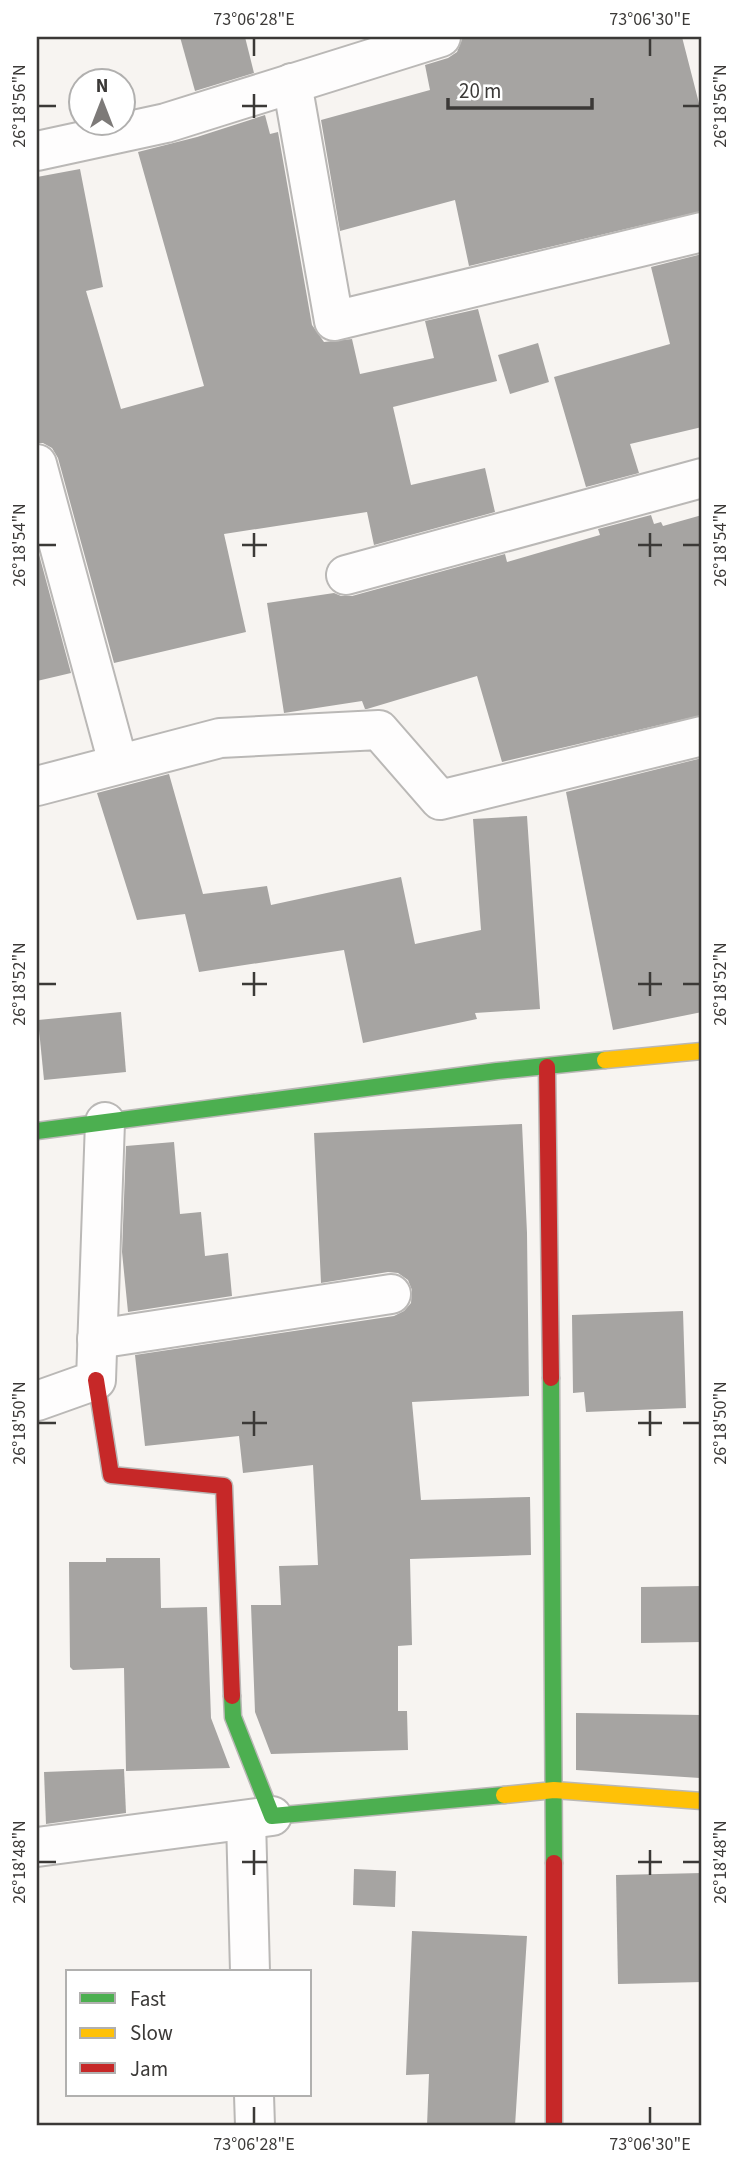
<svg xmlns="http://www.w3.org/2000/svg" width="739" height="2163" viewBox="0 0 739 2163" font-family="'Source Sans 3',sans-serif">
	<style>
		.building { fill: #a6a4a2 }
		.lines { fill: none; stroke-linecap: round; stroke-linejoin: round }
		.street-casing { stroke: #bab8b6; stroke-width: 42 }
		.fast-casing { stroke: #bab8b6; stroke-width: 19 }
		.slow-casing { stroke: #bab8b6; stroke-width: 19 }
		.jam-casing { stroke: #bab8b6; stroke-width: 19 }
		.street { stroke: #fefdfd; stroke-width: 38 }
		.fast { stroke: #4caf50; stroke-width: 16 }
		.slow { stroke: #ffc107; stroke-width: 16 }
		.jam { stroke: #c62828; stroke-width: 16 }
		.ticks { fill: none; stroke: #3b3937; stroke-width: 2.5 }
		.neatline { fill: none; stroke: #3b3937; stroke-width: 2.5 }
		.ticks-label { font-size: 18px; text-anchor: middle; fill: #3b3937 }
	</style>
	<rect width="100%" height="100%" fill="#f7f4f1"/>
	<g class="building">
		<path d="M180 37H245L254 73 195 91Z"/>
		<path d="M463 37H682L702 115V211L469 266 455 200 340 231 321 120 430 90 425 65 448 58 457 52Z"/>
		<path d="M265 115 270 134 278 132 312 325 324 342 352 339 360 374 434 358 425 321 478 309 497 381 393 407 411 485 485 468 495 512 374 545 367 512 224 534 246 632 114 663 58 458 52 448 43 443H37V177L80 169 103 287 86 291 121 409 204 386 138 152 197 137Z"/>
		<path d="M702 254V427L630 444 639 473 586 487 554 377 670 344 651 267Z"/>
		<path d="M538 343 549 382 510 394 498 355Z"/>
		<path d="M651 515 654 524 661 522 663 526 702 515V715L502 762 477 676 367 709H365L362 701 284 713 267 603 334 593 341 596H352L505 554 507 562 600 535 598 529Z"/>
		<path d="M37 547 71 673 37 681Z"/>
		<path d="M702 758V1012L613 1030 566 792Z"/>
		<path d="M169 774 203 894 267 886 271 905 401 877 415 944 481 930 473 819 527 816 540 1009 475 1013 477 1019 363 1043 344 950 199 972 185 914 137 920 97 793Z"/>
		<path d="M121 1012 126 1072 44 1080 38 1020Z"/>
		<path d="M522 1124 527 1233 529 1396 412 1402 421 1500 530 1497 531 1555 410 1559 412 1645 398 1646V1711H407L408 1750 271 1754 255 1712 251 1605H281L279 1566 318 1565 313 1465 243 1473 239 1436 145 1446 135 1355 394 1316 404 1311 411 1303 412 1290 408 1280 398 1273 388 1272 321 1283 314 1133Z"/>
		<path d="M174 1142 180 1214 201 1212 205 1256 228 1253 232 1296 128 1312 122 1252 126 1146Z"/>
		<path d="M683 1311 686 1408 586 1412 584 1392 573 1393 572 1315Z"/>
		<path d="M106 1558H160L161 1608 207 1607 211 1718 230 1768 126 1771 124 1668 73 1670 70 1667 69 1562H106Z"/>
		<path d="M702 1586V1642L641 1643V1587Z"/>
		<path d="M576 1713 701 1715 700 1778 576 1770Z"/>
		<path d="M124 1769 126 1813 46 1824 44 1772Z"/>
		<path d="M354 1869 396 1871 395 1907 353 1905Z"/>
		<path d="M702 1873V1982L618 1984 616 1875Z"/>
		<path d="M412 1931 527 1936 515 2126H427L429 2074 406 2075Z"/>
	</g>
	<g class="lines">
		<defs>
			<g id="street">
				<path d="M292 83 334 321 702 232"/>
				<path d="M37 151 166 123 441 37"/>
				<path d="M37 464 118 763"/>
				<path d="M346 575 702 478"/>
				<path d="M37 786 220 738 379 730 440 800 702 736"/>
				<path d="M97 1339 391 1294"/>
				<path d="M37 1401 96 1380 105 1122"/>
				<path d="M246 1820 250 1972"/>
				<path d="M37 1847 272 1816"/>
				<path d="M254 2095 255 2126"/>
			</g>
			<g id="fast">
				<path d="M37 1131 497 1071 605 1060"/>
				<path d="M551 1378 554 1863"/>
				<path d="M232 1696 233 1717 272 1816 504 1795"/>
			</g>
			<g id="slow">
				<path d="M605 1060 702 1051"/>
				<path d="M504 1795 554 1790 702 1801"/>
			</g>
			<g id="jam">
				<path d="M547 1067 551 1378"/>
				<path d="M96 1380 111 1475 224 1486 232 1696"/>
				<path d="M554 1863V2126"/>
			</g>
		</defs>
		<use href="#street" class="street-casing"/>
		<use href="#fast" class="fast-casing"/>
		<use href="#slow" class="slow-casing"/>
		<use href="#jam" class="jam-casing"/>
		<use href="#street" class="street"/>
		<use href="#fast" class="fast"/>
		<use href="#slow" class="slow"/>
		<use href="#jam" class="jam"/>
	</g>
	<path class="ticks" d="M254 38V56M650 38V56M254 94V118M38 106H56M242 106H267M683 106H700M254 533V557M650 533V557M38 545H56M242 545H267M638 545H662M683 545H700M254 972V996M650 972V996M38 984H56M242 984H267M638 984H662M683 984H700M254 1411V1436M650 1411V1436M38 1423H56M242 1423H267M638 1423H662M683 1423H700M254 1850V1875M650 1850V1875M38 1862H56M242 1862H267M638 1862H662M683 1862H700M254 2107V2124M650 2107V2124"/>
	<rect width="739" height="2163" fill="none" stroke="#ffffff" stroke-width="77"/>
	<rect x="66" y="1970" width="245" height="126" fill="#ffffff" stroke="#b1b0af" stroke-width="2"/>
	<rect x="80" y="1993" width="35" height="10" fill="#4caf50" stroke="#b1b0af" stroke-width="2"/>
	<text x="130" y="2006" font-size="21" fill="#3b3937">Fast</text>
	<rect x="80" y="2028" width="35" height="10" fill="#ffc107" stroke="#b1b0af" stroke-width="2"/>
	<text x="130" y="2040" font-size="21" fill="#3b3937">Slow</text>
	<rect x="80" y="2063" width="35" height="10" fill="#c62828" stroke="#b1b0af" stroke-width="2"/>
	<text x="130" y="2076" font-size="21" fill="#3b3937">Jam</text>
	<g transform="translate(102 102)"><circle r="33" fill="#ffffff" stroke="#b1b0af" stroke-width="2"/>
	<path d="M0-5L12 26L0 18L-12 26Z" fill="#7d7a78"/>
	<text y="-10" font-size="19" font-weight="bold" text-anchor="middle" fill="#3b3937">N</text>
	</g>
	<path d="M448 98v10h144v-10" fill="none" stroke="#3b3937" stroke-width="3.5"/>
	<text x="459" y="98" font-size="21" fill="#3b3937" stroke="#ffffff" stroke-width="5" paint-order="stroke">20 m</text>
	<rect x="38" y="38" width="662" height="2086" class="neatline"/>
	<g class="ticks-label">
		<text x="254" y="25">73°06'28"E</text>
		<text x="650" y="25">73°06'30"E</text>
		<text transform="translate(19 106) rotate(-90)" y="6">26°18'56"N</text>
		<text transform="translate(720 106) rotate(-90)" y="6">26°18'56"N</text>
		<text transform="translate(19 545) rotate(-90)" y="6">26°18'54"N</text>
		<text transform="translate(720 545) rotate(-90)" y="6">26°18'54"N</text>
		<text transform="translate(19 984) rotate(-90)" y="6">26°18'52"N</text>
		<text transform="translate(720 984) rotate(-90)" y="6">26°18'52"N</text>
		<text transform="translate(19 1423) rotate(-90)" y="6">26°18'50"N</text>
		<text transform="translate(720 1423) rotate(-90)" y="6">26°18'50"N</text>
		<text transform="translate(19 1862) rotate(-90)" y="6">26°18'48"N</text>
		<text transform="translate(720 1862) rotate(-90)" y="6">26°18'48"N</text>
		<text x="254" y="2150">73°06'28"E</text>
		<text x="650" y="2150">73°06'30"E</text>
	</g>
</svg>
